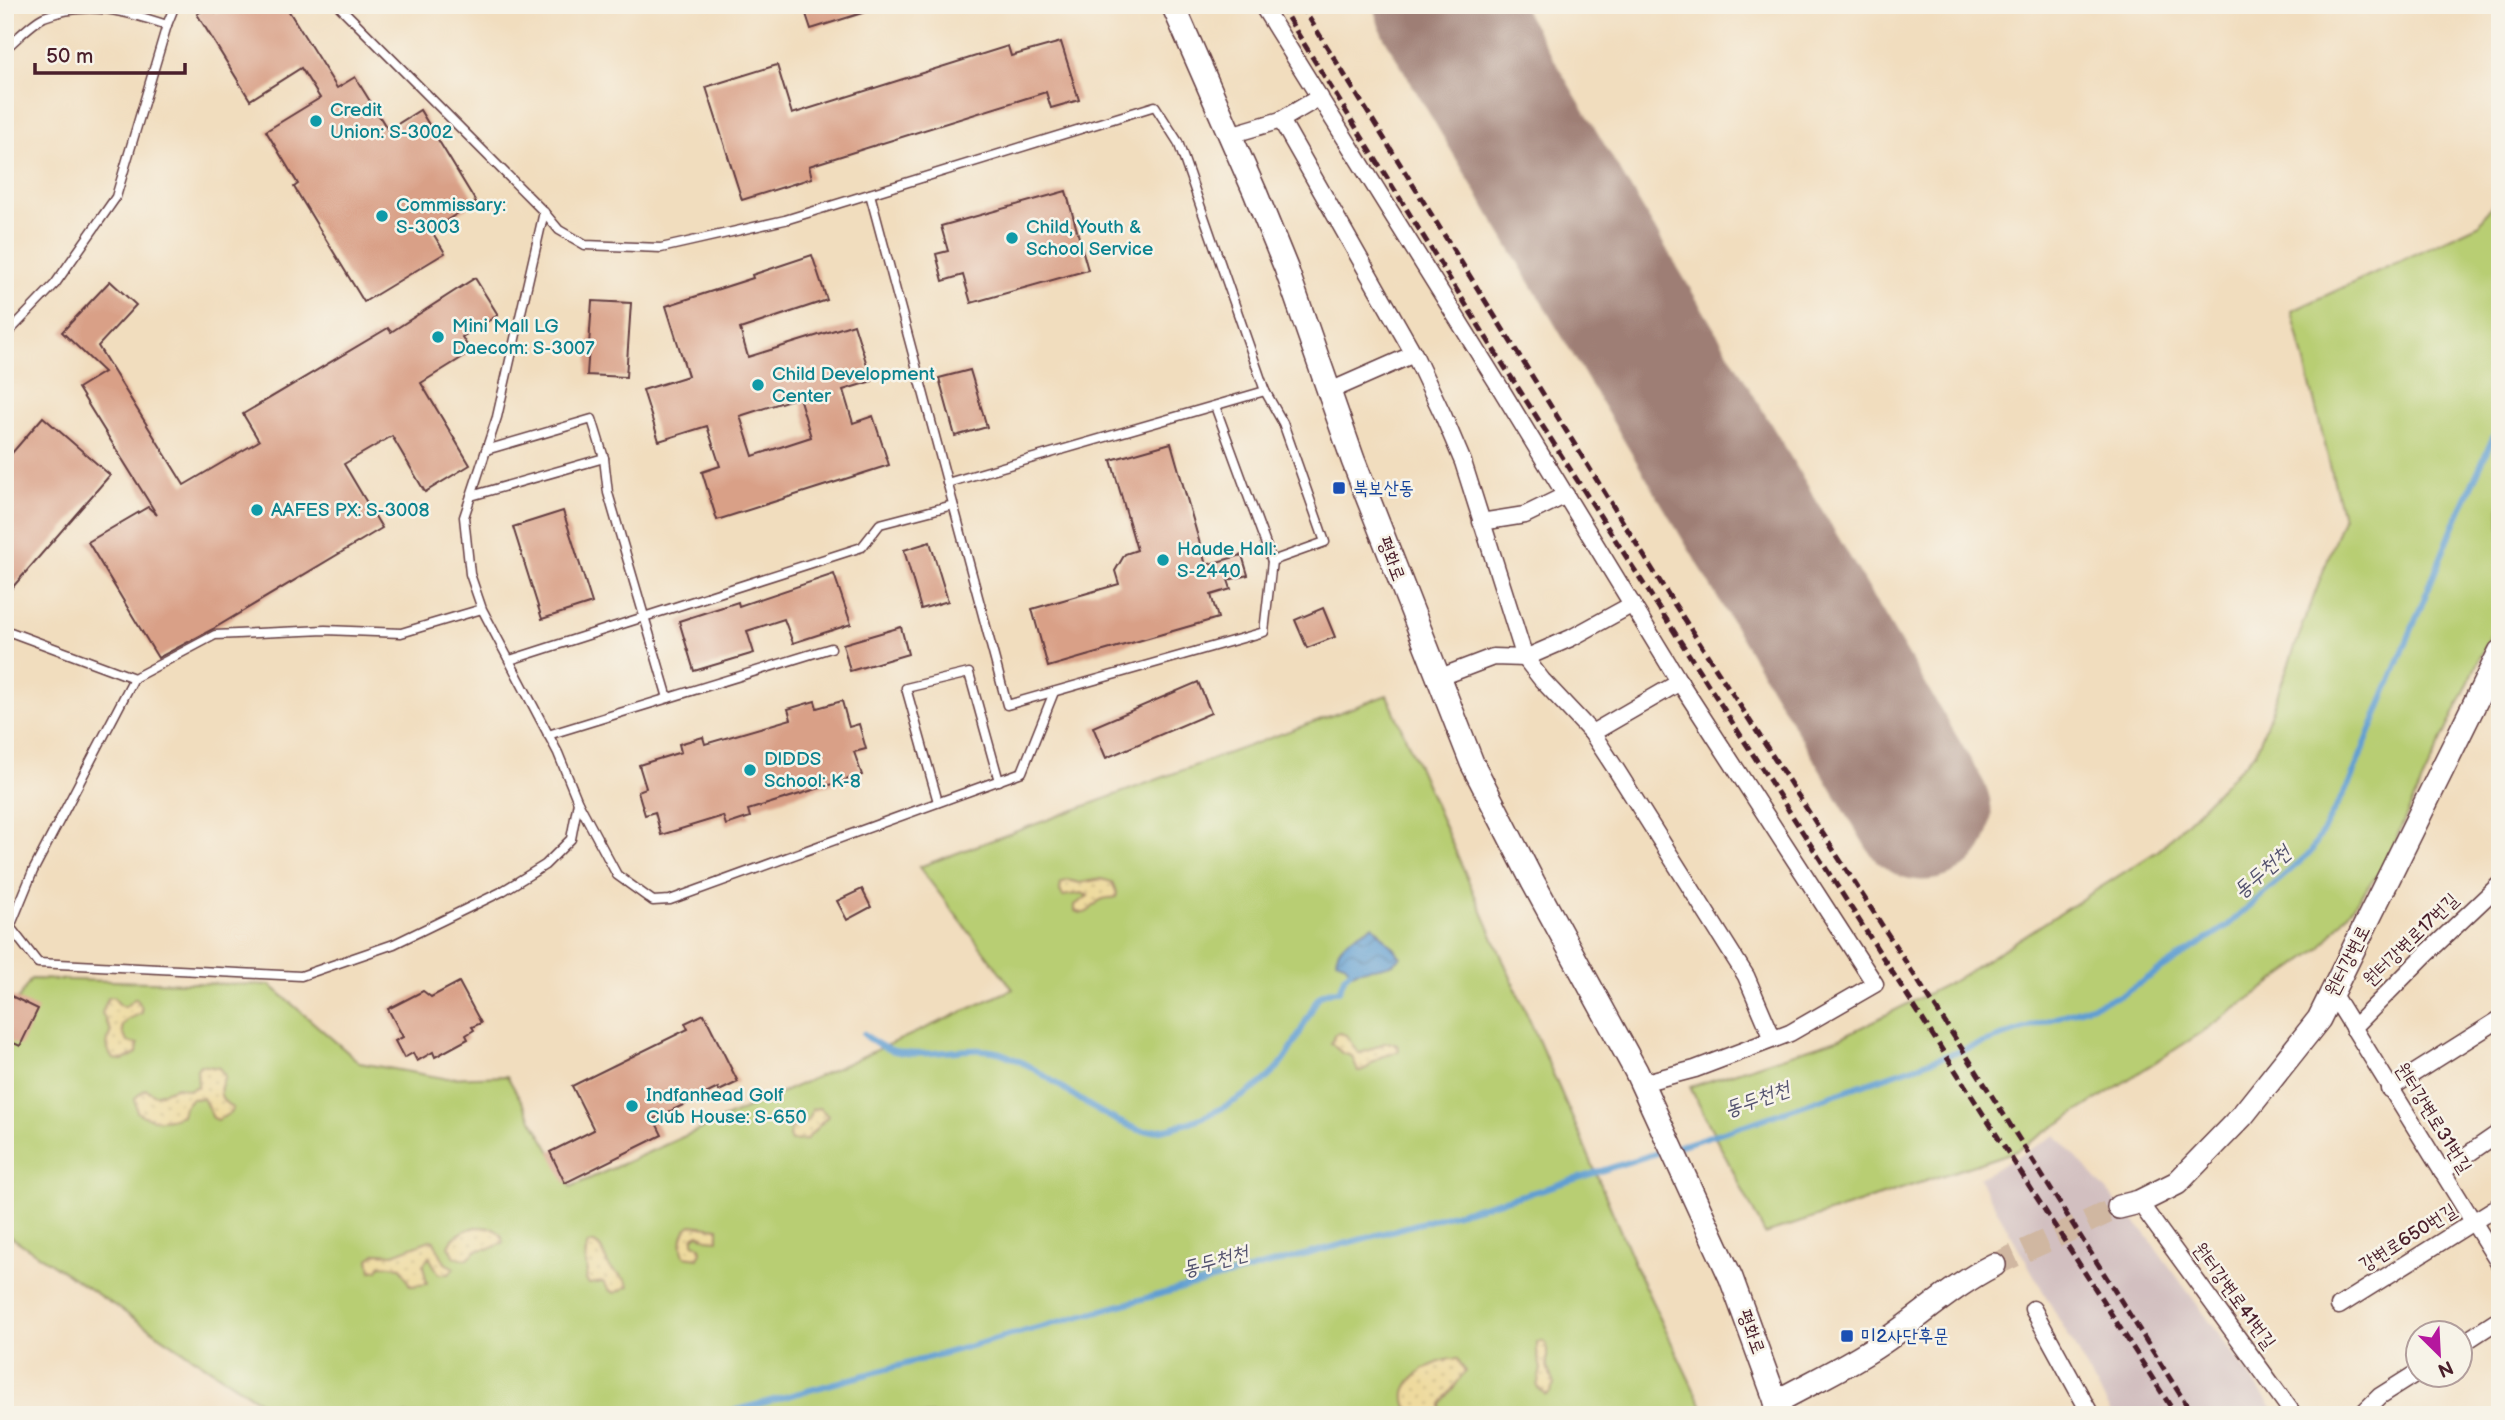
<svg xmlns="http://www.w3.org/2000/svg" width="2505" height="1420" viewBox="0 0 2505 1420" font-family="'Balsamiq Sans','Poor Story',sans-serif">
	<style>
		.railway { fill: #d2bfc0 }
		.green { fill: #b8ce73; stroke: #81764f; stroke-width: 2 }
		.sand { fill: url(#sand-dots); stroke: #9c7c64; stroke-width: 2 }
		.water { fill: url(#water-waves); stroke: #555f7e; stroke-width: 2 }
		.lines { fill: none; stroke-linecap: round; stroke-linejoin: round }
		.stream { stroke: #609fd2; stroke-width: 6 }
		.runway { stroke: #9e7e74; stroke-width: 135 }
		.building { fill: #d9a087; fill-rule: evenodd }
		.secondary-tunnel { stroke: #d0b7a1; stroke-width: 23; stroke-dasharray: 23 11; stroke-linecap: butt }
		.lane-casing { stroke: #633c41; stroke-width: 11 }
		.street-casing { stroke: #633c41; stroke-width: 19 }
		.secondary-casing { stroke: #633c41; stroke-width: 26 }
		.lane { stroke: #fff; stroke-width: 8 }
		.street { stroke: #fff; stroke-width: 16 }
		.secondary { stroke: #fff; stroke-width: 23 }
		.rail { stroke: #4a1f2b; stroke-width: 5; stroke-dasharray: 10 5; stroke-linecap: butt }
		.culture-dot { fill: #0f9aa8; stroke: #f7f3e8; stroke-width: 2.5 }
		.transit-dot { fill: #1a4fb4; stroke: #f7f3e8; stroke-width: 2.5 }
		.labels { text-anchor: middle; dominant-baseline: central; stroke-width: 5; stroke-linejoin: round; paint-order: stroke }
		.culture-label { font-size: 19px; fill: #0d838f; stroke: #f7f3e8; text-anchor: start }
		.transit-label { font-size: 19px; fill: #164399; stroke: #f7f3e8; text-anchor: start }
		.street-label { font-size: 19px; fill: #4a1f2b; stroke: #f7f3e8 }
		.water-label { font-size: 21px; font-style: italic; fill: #53526e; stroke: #f7f3e8 }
	</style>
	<defs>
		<pattern id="sand-dots" width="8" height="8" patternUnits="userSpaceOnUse" patternTransform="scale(1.75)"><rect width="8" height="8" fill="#eeda9e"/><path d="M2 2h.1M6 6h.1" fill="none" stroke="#cebb88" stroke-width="1.8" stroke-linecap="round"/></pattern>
		<pattern id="water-waves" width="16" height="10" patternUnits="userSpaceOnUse" patternTransform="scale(1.75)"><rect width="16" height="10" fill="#609fd2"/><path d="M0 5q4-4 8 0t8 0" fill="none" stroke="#5181ab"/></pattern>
	</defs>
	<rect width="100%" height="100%" fill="#f7f3e8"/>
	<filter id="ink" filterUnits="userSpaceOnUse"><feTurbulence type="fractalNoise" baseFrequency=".0143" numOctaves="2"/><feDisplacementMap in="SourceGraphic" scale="14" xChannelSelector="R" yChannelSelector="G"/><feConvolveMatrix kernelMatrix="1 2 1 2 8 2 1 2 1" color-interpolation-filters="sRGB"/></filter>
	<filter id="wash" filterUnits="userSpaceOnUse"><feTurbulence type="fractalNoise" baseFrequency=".00686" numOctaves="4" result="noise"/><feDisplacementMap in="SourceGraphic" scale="28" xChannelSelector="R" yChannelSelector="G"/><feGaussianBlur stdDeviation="1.57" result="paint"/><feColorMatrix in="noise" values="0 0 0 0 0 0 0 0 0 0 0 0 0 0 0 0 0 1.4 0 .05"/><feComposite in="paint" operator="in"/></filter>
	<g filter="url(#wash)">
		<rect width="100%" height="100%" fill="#f1ddbe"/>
		<path class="railway" d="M2056 1135 2145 1233 2278 1415H2113L1979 1178Z"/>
		<g class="green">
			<path d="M2500 191V615L2381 870 2321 948 2201 1033 2016 1151 1765 1234 1690 1087 1840 1038 1955 980 2159 850 2256 752 2343 518 2292 311 2480 224Z"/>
			<path d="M1387 695 1582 1140 1636 1268 1706 1415H280L5 1233V1020L31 979 270 985 360 1063 443 1078 507 1076 571 1187 1013 989 919 867Z"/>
		</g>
		<g class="sand">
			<path d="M1101 879 1112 882 1117 893 1116 897C1110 899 1105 897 1099 901 1090 908 1088 917 1075 911V905L1088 896 1082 893 1063 896 1060 891 1061 883 1068 880 1080 883Z"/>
			<path d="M113 997 120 1005 125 1007 136 998 141 1006 142 1013 128 1019 122 1026 123 1033 128 1042 138 1044 137 1053 123 1060 113 1059C106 1049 106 1042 111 1031L102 1013 108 998Z"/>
			<path d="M1340 1033 1346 1035 1358 1053C1373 1053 1384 1035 1398 1046L1399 1050C1392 1056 1384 1054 1377 1059 1369 1064 1368 1071 1358 1072L1352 1056 1342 1053 1331 1043 1335 1034Z"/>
			<path d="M200 1065 219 1068 225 1076C218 1091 218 1099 233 1108L230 1113 218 1120 213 1118 203 1098 191 1099 184 1107 182 1115C166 1122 152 1122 137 1112L135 1098 146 1089 155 1095 178 1087 188 1090 198 1086 197 1069Z"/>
			<path d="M820 1108 828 1116 806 1140 791 1141 789 1136 791 1128C802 1122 811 1124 812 1109Z"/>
			<path d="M691 1225 718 1228V1240L707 1239 699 1234 693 1237V1243L700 1246 701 1252 698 1258 684 1256C680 1244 680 1232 691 1225Z"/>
			<path d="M476 1227 492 1228 501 1234 503 1243 492 1248 477 1250 467 1259 455 1257 449 1246C454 1234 464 1230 476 1227Z"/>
			<path d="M430 1240 434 1241 445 1263 454 1268 449 1274H439L429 1257 423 1265 427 1284 412 1286 409 1284 401 1267 381 1265 378 1270 371 1271 369 1259 377 1253 394 1254Z"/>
			<path d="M594 1243C605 1248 603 1257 609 1266 614 1274 625 1275 629 1286L615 1293 609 1290 603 1282 589 1284 586 1280C589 1267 582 1257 588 1244Z"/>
			<path d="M1543 1341 1547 1345V1366L1554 1385 1550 1392 1546 1395 1537 1387 1541 1369 1537 1352V1342Z"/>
			<path d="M1450 1359H1458L1465 1372 1441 1404V1415H1421L1407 1407C1396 1381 1429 1364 1450 1359Z"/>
		</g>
		<path class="water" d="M1373 925 1401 957C1389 970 1367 966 1352 973L1344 963 1336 960C1337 940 1359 935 1373 925Z"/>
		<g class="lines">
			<g class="stream">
				<path d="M864 1034C908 1075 962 1037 1006 1055 1048 1072 1082 1107 1125 1124 1131 1126 1138 1131 1145 1131 1184 1132 1256 1096 1280 1065 1292 1050 1300 1032 1309 1015 1312 1010 1315 1001 1319 997 1325 991 1332 991 1339 991L1345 976 1354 967"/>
				<path d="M719 1415 1541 1190 1754 1122 2122 995 2227 926 2311 852 2349 784 2454 525 2500 422"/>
			</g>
			<path class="runway" d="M1443 5 1924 813"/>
		</g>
		<g id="blocks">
			<g class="building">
				<path d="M212 5 216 13 228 5H285L337 88 355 77 388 130 420 110 476 202 431 230 445 253 364 302 294 187 298 184 266 131 320 98 301 68 250 100 197 14Z"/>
				<path d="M803 5H874L875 9 811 29Z"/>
				<path d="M1061 42 1079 100 1051 108 1046 92 809 166 812 178 742 200 706 87 777 65 792 114 1008 46 1011 56Z"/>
				<path d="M1066 191 1088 270 971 303 963 275 943 281 936 254 948 251 941 226Z"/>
				<path d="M812 255 827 300 740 329 748 357 854 324 872 381 843 390 853 423 873 416 889 465 717 520 702 472 720 466 707 426 659 441 643 390 688 376 666 306 753 278 752 275ZM799 397 811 437 753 456 740 416Z"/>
				<path d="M475 278 498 315 462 337 471 352 421 383 470 465 425 492 392 436 344 464 382 528 213 629 158 658 88 542 148 507 157 515 78 388 104 372 62 332 110 281 136 305 98 346 184 485 259 441 243 414 388 328 391 332Z"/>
				<path d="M592 301 631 303 626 377 587 375Z"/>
				<path d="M970 370 987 427 955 436 939 378Z"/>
				<path d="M43 417 110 475 5 596V461Z"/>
				<path d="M1171 443 1206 565 1242 555 1248 575 1228 580 1231 589 1211 595 1218 618 1048 667 1032 609 1119 584 1115 571 1125 554 1137 550 1111 460Z"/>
				<path d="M563 511 592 603 542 619 513 527Z"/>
				<path d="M930 542 948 601 921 609 904 550Z"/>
				<path d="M834 574 851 624 793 643 784 619 747 631 754 653 694 671 679 621 738 602 739 606Z"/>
				<path d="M1323 608 1335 637 1307 648 1295 620Z"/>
				<path d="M901 627 908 654 850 671 843 644Z"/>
				<path d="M1198 682 1211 713 1106 758 1093 727Z"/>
				<path d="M815 701 817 708 842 701 849 727 859 724 866 749 854 752 862 775 748 810 750 817 726 825 723 816 661 835 655 812 645 815 638 791 646 788 639 765 681 752 679 744 703 737 705 744 791 719 788 709Z"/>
				<path d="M862 889 871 907 847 920 837 901Z"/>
				<path d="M459 982 481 1023 472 1027 474 1030 466 1035 468 1039 435 1057 433 1052 417 1061 413 1053 404 1058 395 1041 403 1037 388 1009 423 991 431 997Z"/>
				<path d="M5 993 38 1009 20 1046 5 1039Z"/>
				<path d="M704 1014 738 1082 719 1091 718 1088 654 1119 662 1135 565 1183 550 1152 594 1130 572 1086 688 1029 685 1023Z"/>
			</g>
		</g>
	</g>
	<g filter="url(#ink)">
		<use href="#blocks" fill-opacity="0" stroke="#633c41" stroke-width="2"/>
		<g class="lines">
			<path class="secondary-tunnel" d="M1994 1265 2119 1207"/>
			<defs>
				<g id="lane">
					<path d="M338 5 544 212 559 230 585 245 661 248 785 220 1155 106 1178 142 1265 391 1283 423 1325 542 1272 561 1215 406"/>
					<path d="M5 49C17 39 30 24 44 17 87 0 125 11 167 25"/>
					<path d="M870 194 1007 705 1264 632 1272 561"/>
					<path d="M5 336 55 284 116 197 167 25 175 5"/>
					<path d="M604 458 608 493 668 698"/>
					<path d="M947 483 1265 391"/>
					<path d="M471 496 604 458 592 419 486 450"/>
					<path d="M482 609 401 633 325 630 215 635 134 678 33 871 10 927 38 963 301 976 394 944 501 892 545 865 571 839 578 802 558 753 482 609 470 574 464 517 497 417 544 212"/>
					<path d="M5 630 134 678"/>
					<path d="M510 660 862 547 880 524 953 505"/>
					<path d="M548 735 831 648"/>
					<path d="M578 802 617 875 653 901 670 900 1022 772 1054 692"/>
					<path d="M938 802 906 688 969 673 999 781"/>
				</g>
				<g id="street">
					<path d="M1262 5 1496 381 1677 678 1875 984 1790 1033 1695 1069 1642 1083"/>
					<path d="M1281 120 1414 354 1443 415 1463 462 1525 658 1542 680 1592 733 1617 771 1746 976 1773 1039"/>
					<path d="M1230 135 1281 120 1320 97"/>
					<path d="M1330 391 1414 354"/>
					<path d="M1481 522 1525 515 1566 495"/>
					<path d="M1438 678 1493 657 1525 658 1571 638 1633 604"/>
					<path d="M1592 733 1680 682"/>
					<path d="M2332 993 2500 1265"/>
					<path d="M2353 1028 2425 955 2500 884"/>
					<path d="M2389 1089 2500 1019"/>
					<path d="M2442 1172 2500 1132"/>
					<path d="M2139 1202 2294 1415"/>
					<path d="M2339 1306 2500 1205"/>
					<path d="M2033 1309 2091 1415"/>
					<path d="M2460 1345 2500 1319"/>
					<path d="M2361 1415 2380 1396 2418 1372"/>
				</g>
				<g id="secondary">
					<path d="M1173 5 1255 192 1286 268 1353 460 1472 763 1533 882 1636 1071 1731 1278 1781 1415"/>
					<path d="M2119 1207 2139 1202 2177 1183 2242 1116 2319 1019 2500 652"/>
					<path d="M1776 1402C1810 1383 1848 1366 1880 1344 1919 1318 1951 1287 1994 1265"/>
				</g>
			</defs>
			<use href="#lane" class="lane-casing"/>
			<use href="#street" class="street-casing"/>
			<use href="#secondary" class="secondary-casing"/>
			<use href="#lane" class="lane"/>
			<use href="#street" class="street"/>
			<use href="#secondary" class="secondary"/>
			<g class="rail">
				<path d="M1280 5 1497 355 2176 1415"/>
				<path d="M1301 5 1664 588 1975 1069 2193 1415"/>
			</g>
		</g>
	</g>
	<g class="culture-dot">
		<circle cx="316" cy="121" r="7"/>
		<circle cx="382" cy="216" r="7"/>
		<circle cx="1012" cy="238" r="7"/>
		<circle cx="438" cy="337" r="7"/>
		<circle cx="758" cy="385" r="7"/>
		<circle cx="257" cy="510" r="7"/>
		<circle cx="1163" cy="560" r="7"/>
		<circle cx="750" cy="770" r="7"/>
		<circle cx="632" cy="1106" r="7"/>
	</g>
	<g class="transit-dot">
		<rect x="1332" y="481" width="14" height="14" rx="3.5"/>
		<rect x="1840" y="1329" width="14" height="14" rx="3.5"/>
	</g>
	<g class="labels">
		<g class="culture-label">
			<text x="330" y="110">Credit<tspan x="330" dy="22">Union: S-3002</tspan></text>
			<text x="396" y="205">Commissary:<tspan x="396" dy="22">S-3003</tspan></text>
			<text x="1026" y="227">Child, Youth &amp;<tspan x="1026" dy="22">School Service</tspan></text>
			<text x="452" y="326">Mini Mall LG<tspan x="452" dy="22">Daecom: S-3007</tspan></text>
			<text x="772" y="374">Child Development<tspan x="772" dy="22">Center</tspan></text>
			<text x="271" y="510">AAFES PX: S-3008</text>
			<text x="1177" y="549">Haude Hall:<tspan x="1177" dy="22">S-2440</tspan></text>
			<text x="764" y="759">DlDDS<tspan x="764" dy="22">School: K-8</tspan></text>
			<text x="646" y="1095">Indfanhead Golf<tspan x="646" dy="22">Club House: S-650</tspan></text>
		</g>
		<g class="transit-label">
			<text x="1353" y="488">북보산동</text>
			<text x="1861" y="1336">미2사단후문</text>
		</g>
		<g class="street-label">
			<text transform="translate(1391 559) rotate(69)">평화로</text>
			<text transform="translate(2411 940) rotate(-44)">원터강변로17번길</text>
			<text transform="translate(2348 961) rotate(-63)">원터강변로</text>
			<text transform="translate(2433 1118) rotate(58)">원터강변로31번길</text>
			<text transform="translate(2408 1238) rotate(-32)">강변로650번길</text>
			<text transform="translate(2234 1296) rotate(54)">원터강변로41번길</text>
			<text transform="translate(1751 1332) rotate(70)">평화로</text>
		</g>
		<g class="water-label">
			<text transform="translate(2262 872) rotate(-41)">동두천천</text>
			<text transform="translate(1757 1099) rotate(-19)">동두천천</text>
			<text transform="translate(1215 1261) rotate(-15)">동두천천</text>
		</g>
	</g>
	<rect width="2505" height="1420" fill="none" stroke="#f7f3e8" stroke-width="28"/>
	<g transform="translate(2439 1354) rotate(156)"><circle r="33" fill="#f7f3e8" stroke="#b29e9c" stroke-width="2"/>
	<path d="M0-5L12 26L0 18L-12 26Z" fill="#b5179e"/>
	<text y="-10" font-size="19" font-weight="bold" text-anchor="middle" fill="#4a1f2b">N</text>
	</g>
	<path d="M35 63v10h150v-10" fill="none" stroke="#4a1f2b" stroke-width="3.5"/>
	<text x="46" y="63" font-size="21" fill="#4a1f2b" stroke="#f7f3e8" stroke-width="5" paint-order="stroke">50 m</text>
</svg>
